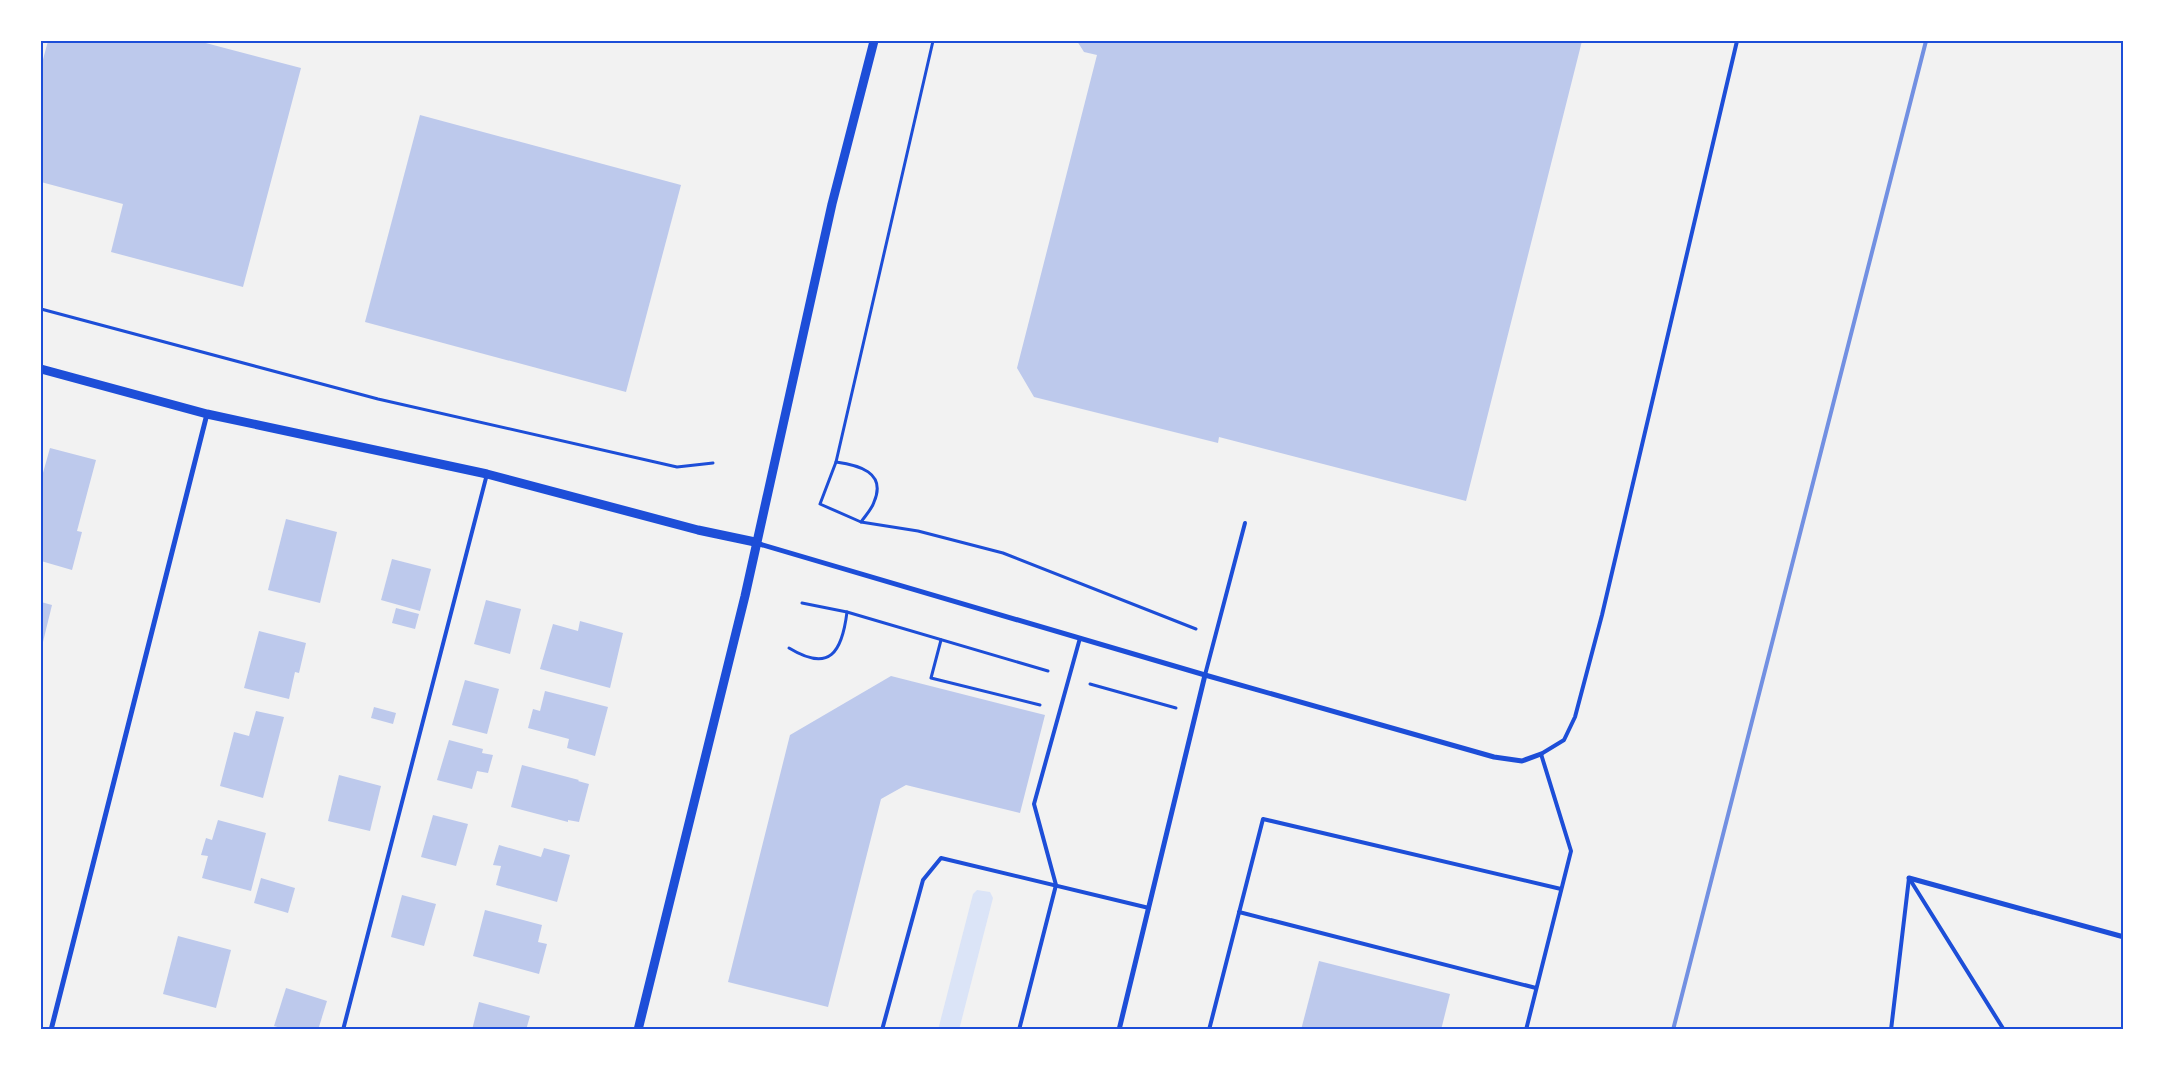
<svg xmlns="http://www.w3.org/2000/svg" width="2165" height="1071" viewBox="0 0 2165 1071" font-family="Roboto,sans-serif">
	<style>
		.green { fill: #dbe4f7 }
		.building { fill: #bdc9ec }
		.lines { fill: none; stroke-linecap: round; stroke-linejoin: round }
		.path { stroke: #1d4ed8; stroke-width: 3 }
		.service { stroke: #1d4ed8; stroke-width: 4 }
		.minor { stroke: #1d4ed8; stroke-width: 5 }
		.tertiary { stroke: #1d4ed8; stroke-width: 9 }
		.rail { stroke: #7290e2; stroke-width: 4 }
		.neatline { fill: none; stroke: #1d4ed8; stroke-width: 2 }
	</style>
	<rect width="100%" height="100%" fill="#f2f2f2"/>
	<path class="green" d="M977 890 990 892 993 898 959 1030H938L973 894Z"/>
	<g class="building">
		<path d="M48 41H198L301 68 243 287 111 252 123 204 41 182V67Z"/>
		<path d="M1077 41H1582L1466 501 1219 437 1218 443 1034 397 1017 368 1097 55 1084 52Z"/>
		<path d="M420 115 681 185 626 392 365 322Z"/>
		<path d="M50 448 96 460 77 531 82 532 72 570 41 561V480Z"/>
		<path d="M286 519 337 532 320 603 268 590Z"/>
		<path d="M392 559 431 569 420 611 381 600Z"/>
		<path d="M486 600 521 609 510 654 474 644Z"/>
		<path d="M41 602 52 605 42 646H41Z"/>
		<path d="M396 608 419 614 415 629 392 623Z"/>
		<path d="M580 621 623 633 610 688 540 669 553 624 578 631Z"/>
		<path d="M259 631 306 643 299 673 295 672 289 699 244 688Z"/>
		<path d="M891 676 1045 715 1020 813 906 785 881 799 828 1007 728 982 790 735Z"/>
		<path d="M465 680 499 689 487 734 452 725Z"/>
		<path d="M545 691 608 707 595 756 567 748 569 739 528 728 533 709 540 711Z"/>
		<path d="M374 707 396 713 393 724 371 718Z"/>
		<path d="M256 711 284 717 263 798 220 786 234 732 249 736Z"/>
		<path d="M449 740 483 749 482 753 493 755 488 773 477 771 472 789 437 780Z"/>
		<path d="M522 765 579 780 578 781 589 784 579 822 568 820V822L511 807Z"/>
		<path d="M339 775 381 786 370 831 328 821Z"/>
		<path d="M433 815 468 824 456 866 421 857Z"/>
		<path d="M218 820 266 833 251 891 202 878 208 856 201 855 206 838 212 840Z"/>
		<path d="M499 845 541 857 544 848 570 855 557 902 496 885 501 866 493 865Z"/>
		<path d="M261 878 295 888 288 913 254 903Z"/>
		<path d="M402 895 436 904 424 946 391 937Z"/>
		<path d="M485 910 542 925 538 942 547 944 539 974 473 956Z"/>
		<path d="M178 936 231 950 216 1008 163 994Z"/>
		<path d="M1319 961 1450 994 1441 1030H1301Z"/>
		<path d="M286 988 327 1001 318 1030H288L274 1026Z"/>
		<path d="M479 1002 530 1016 526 1030H472Z"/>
	</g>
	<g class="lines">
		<g class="path">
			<path d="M933 41 836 462 820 504 861 522 918 531 1003 553 1196 629"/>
			<path d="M41 309 378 399 677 467 713 463"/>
			<path d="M836 462C858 465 887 472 874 502 872 509 865 516 861 522"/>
			<path d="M802 603 847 612 1048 671"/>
			<path d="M941 640 931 678 1040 705"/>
			<path d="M789 648C830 673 842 652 847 612"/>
			<path d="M1090 684 1176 708"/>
		</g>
		<g class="service">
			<path d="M1205 675 1245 523"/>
			<path d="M1909 878 2004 1030"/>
			<path d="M1239 912 1536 988"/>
			<path d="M343 1030 487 474"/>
			<path d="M882 1030 923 880 941 858 1149 908"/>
			<path d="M1019 1030 1056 885 1034 804 1080 638"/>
			<path d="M1209 1030 1263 819 1561 889"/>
			<path d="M1526 1030 1571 851 1541 754 1564 740 1575 717 1602 615 1737 41"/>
			<path d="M1891 1030 1909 878"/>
		</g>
		<g class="minor">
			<path d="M756 543 1205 675 1494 757 1522 761 1541 754"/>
			<path d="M1909 878 2124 937"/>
			<path d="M51 1030 207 414"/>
			<path d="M1119 1030 1205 675"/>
		</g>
		<g class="tertiary">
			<path d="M41 369 207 414 487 474 698 530 755 542"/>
			<path d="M638 1030 745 596 832 204 874 41"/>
		</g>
		<path class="rail" d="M1673 1030 1926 41"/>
	</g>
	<rect width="2165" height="1071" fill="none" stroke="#ffffff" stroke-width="85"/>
	<rect x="42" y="42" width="2080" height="986" class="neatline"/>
</svg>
